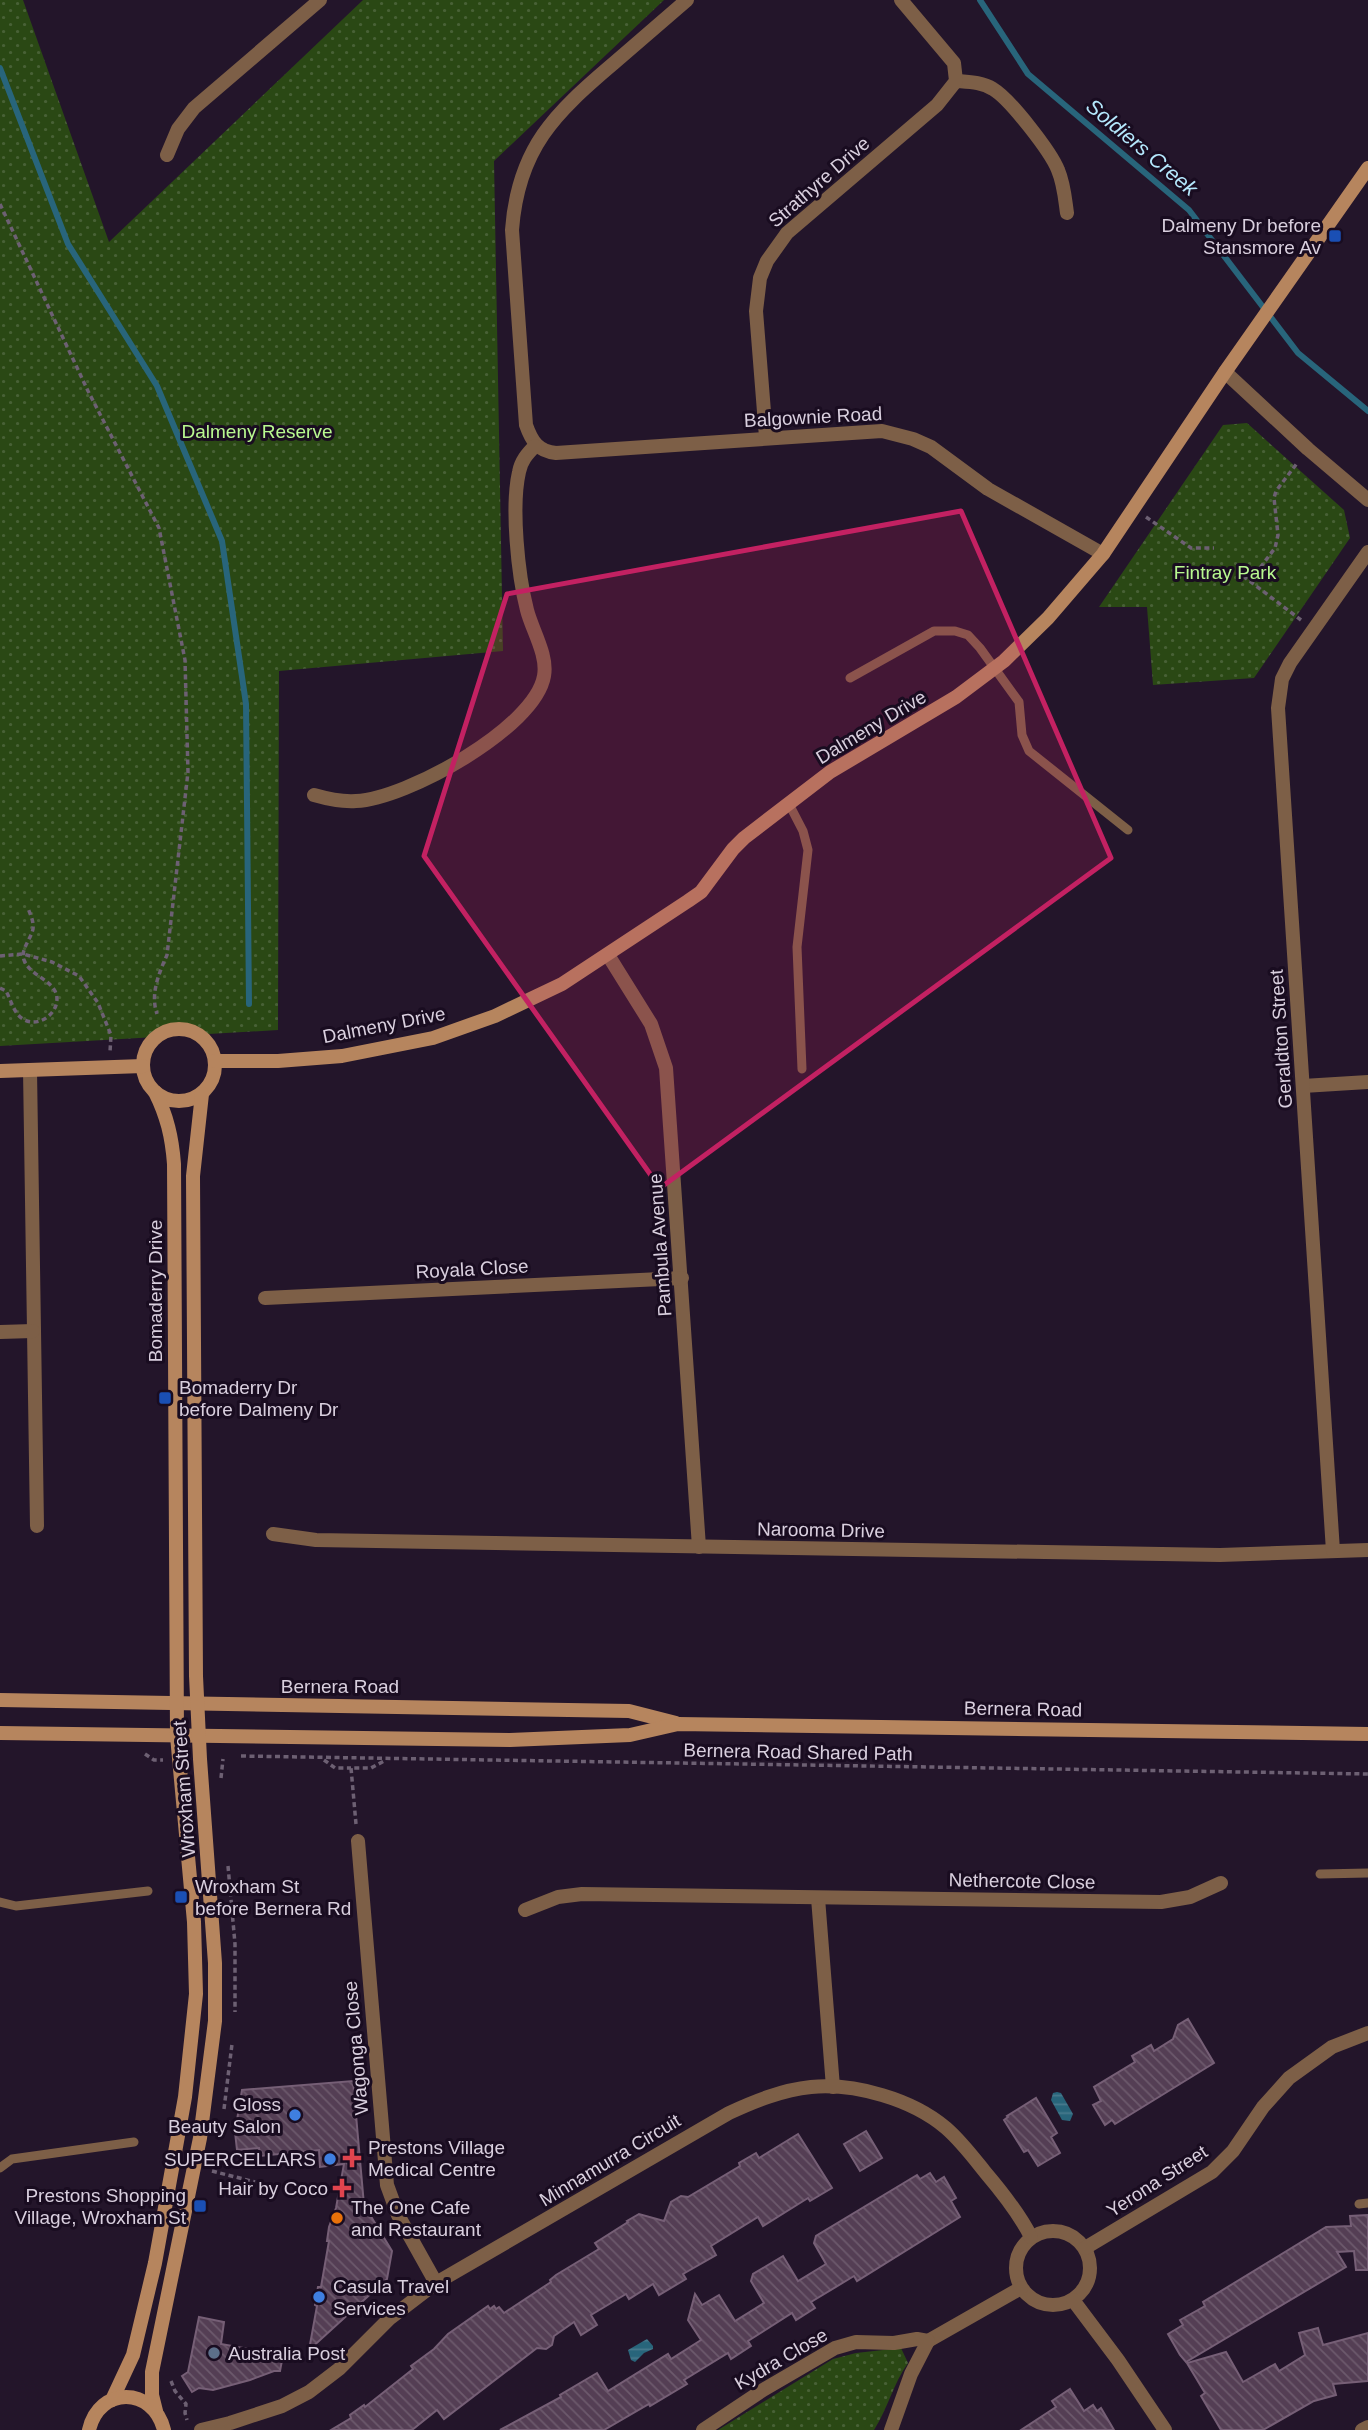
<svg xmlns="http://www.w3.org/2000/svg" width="1368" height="2430" viewBox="0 0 1368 2430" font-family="Helvetica,sans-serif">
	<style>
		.park { fill: url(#park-dots) }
		.water { fill: url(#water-rules) }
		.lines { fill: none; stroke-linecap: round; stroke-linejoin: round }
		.stream { stroke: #28657b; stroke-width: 6 }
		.building { fill: url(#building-back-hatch); stroke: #765f76; stroke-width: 2 }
		.path { stroke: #6d6073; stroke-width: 3.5; stroke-dasharray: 5 3.5; stroke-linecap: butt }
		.lane { stroke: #7d5f47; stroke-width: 9 }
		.street { stroke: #7d5f47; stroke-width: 14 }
		.secondary { stroke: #b6855e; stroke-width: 14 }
		.marked { fill: #c32162; fill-opacity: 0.2; stroke: #c32162; stroke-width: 5; stroke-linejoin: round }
		.transit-dot { fill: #1a4fb4; stroke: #190c20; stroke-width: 2.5 }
		.shop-dot { fill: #3f7fe0; stroke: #190c20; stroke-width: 2.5 }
		.health-dot { fill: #e0444e; stroke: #190c20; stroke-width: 2.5 }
		.food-dot { fill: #e8710a; stroke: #190c20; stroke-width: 2.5 }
		.service-dot { fill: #5c6f8a; stroke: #190c20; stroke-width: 2.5 }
		.labels { text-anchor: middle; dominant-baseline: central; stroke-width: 6; stroke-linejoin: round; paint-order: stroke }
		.street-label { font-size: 19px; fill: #d9cfde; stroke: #190c20 }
		.poi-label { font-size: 19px; fill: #d9cfde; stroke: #190c20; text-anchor: start }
		.park-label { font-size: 19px; fill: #b9f990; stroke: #190c20 }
		.water-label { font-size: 21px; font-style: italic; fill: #b5e8fd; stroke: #190c20 }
	</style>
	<defs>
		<pattern id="park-dots" width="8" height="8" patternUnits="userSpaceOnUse" patternTransform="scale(1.75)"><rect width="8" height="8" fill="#2a4814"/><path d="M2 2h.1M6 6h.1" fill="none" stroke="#486136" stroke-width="1.8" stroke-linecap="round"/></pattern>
		<pattern id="water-rules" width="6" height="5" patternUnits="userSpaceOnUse" patternTransform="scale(1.75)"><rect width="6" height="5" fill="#28657b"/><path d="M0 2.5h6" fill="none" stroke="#477a8d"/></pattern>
		<pattern id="building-back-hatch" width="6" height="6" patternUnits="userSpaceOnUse" patternTransform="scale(1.75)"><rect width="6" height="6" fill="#543e54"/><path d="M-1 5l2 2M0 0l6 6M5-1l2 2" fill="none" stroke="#6c596c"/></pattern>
	</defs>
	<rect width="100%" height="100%" fill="#23152a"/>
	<g class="park">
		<path d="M0 0H23L109 242 363 0H664L494 161 503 651 279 671 278 1030 0 1046Z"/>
		<path d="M1247 423 1344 510 1350 538 1254 678 1153 685 1147 607H1099L1223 425Z"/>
		<path d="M901 2348 908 2363C893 2384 888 2408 874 2430H718L833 2359 856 2353Z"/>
	</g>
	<g class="water">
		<path d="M1057 2092 1061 2093 1073 2114 1070 2121 1062 2120 1051 2100 1053 2093Z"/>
		<path d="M647 2339 653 2346V2349L644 2353 635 2362 631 2360 628 2350Z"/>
	</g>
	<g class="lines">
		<g class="stream">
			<path d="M980 0 1028 74 1189 210 1298 353 1368 411"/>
			<path d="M0 68 68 244 157 386 222 541 246 704 249 1004"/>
		</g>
	</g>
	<g class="building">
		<path d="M1188 2019 1214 2063 1115 2124 1112 2120 1105 2125 1093 2105 1101 2101 1094 2087 1135 2062 1132 2056 1151 2045 1154 2051 1173 2039 1178 2025Z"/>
		<path d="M353 2081 364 2205 392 2251 387 2279 309 2350 317 2306 315 2305 318 2287H321L329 2241H327L329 2227 336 2208 344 2164 320 2167 319 2150 260 2156 259 2148 237 2150 235 2132 242 2090Z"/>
		<path d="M1036 2098 1057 2133 1051 2137 1060 2153 1038 2166 1028 2150 1024 2152 1004 2120 1008 2117 1007 2116Z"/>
		<path d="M866 2131 882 2158 860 2171 844 2144Z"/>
		<path d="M798 2134 832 2188 810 2201 808 2198 763 2226 758 2217 711 2246 716 2255 683 2274 686 2279 659 2295 653 2284 629 2299 626 2294 591 2315 597 2325 581 2335 574 2322 554 2336 552 2345 546 2349 537 2348 444 2419 437 2410 412 2430H331L351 2418 350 2415 364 2405 365 2407 413 2369 411 2366 434 2349 448 2334 488 2306 490 2309 494 2306 496 2309 499 2307 504 2313 551 2282 550 2280 556 2275 599 2249 595 2243 628 2222 627 2221 639 2214 664 2221 671 2202 681 2196 688 2197 740 2166 739 2163 756 2153 759 2158Z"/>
		<path d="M930 2173 936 2182 944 2177 956 2198 951 2201 960 2217 857 2281 854 2276 811 2302 815 2308 796 2320 792 2313 748 2341 751 2346 731 2359 728 2353 684 2380 687 2384 650 2406 649 2404 604 2430H500L561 2397 560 2395 597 2373 608 2391 668 2354 671 2359 701 2340 688 2320 695 2294 702 2305 719 2295 735 2321 764 2303 751 2281 753 2274 783 2256 798 2281 826 2264 814 2243 816 2236 917 2175 920 2179Z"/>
		<path d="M1368 2215V2270H1356L1354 2251 1337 2252 1346 2267 1186 2362 1180 2355 1168 2334 1183 2325 1180 2320 1205 2306 1203 2302 1326 2227 1351 2226 1350 2216Z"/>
		<path d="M199 2317 224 2322 221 2344 283 2355 280 2371H274L250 2380 213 2390 199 2388 192 2392 182 2376 188 2372Z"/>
		<path d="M1318 2328 1323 2345 1368 2333V2381L1333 2384 1336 2395 1314 2401 1263 2430H1221L1201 2396 1205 2393 1187 2363 1226 2352 1243 2382 1275 2364 1279 2371 1305 2355 1299 2333Z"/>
		<path d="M1070 2389 1084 2411 1093 2405 1097 2411 1101 2408 1114 2430H1021L1056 2407 1052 2401Z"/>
	</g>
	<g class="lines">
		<g class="path">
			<path d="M0 204 88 391 159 528 185 660 188 772 167 955C159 973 150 994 157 1014"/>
			<path d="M1146 517 1191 548H1214"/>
			<path d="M1243 576 1301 620"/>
			<path d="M1250 581 1275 548 1278 535 1274 498 1276 491 1298 462"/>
			<path d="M0 956 23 954 52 962 79 976 98 1003 111 1035 110 1052"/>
			<path d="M0 988 6 991C11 1000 14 1014 23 1019 40 1030 64 1009 55 991 48 978 30 975 24 960 20 950 31 939 33 929 34 921 30 914 28 908"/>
			<path d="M145 1754 154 1760H163"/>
			<path d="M241 1756 1368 1774"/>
			<path d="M324 1760 335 1768H351"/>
			<path d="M221 1778 223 1759"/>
			<path d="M356 1824 351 1768H371L384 1761"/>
			<path d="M228 1866 235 1944V2012"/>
			<path d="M224 2109 232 2044"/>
			<path d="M212 2171 255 2182"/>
			<path d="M171 2381 175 2391 186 2404 185 2413 187 2420"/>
		</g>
		<g class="lane">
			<path d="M850 678 934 631H955L968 635 980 648 1019 702 1022 735 1029 751 1128 830"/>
			<path d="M789 804 803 831 808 850 797 947 802 1069"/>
			<path d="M1320 1874 1368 1873"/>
			<path d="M0 1902 16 1906 148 1891"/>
			<path d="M0 2168 12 2159 134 2142"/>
			<path d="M1359 2204 1368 2203"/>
		</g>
		<g class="street">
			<path d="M687 0C663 21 638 42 614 63 555 113 518 148 512 230L526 425C532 442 538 451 556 453L882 431 913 439 931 447 988 489 1103 554"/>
			<path d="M956 81C969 82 982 82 993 89 1010 99 1051 152 1058 170 1064 184 1065 199 1067 213"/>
			<path d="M167 155 178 129 194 108 320 0"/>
			<path d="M1225 372 1308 449 1368 500"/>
			<path d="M766 437 756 311 760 278 767 261 787 233 937 105 956 81 954 63 901 0"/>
			<path d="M314 795C328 799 342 802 356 801 406 799 535 728 544 676 548 655 532 630 527 610 518 575 511 507 519 472 521 461 527 454 535 446"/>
			<path d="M608 955 651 1024 666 1068 699 1547"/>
			<path d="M30 1070 37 1526"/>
			<path d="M1303 1086 1368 1082"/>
			<path d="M265 1298 682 1278"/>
			<path d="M0 1332 33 1331"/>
			<path d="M273 1534 316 1540 1220 1555 1368 1550"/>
			<path d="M1333 1551 1278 708 1282 679 1290 663 1368 552"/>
			<path d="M358 1841 387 2185 398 2215 436 2283"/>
			<path d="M818 1898 833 2087"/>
			<path d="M525 1910 558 1897 582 1894 1161 1902 1190 1897 1221 1883"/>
			<circle cx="1053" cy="2268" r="37"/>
			<path d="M1085 2248 1212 2172 1233 2151 1263 2107 1289 2078 1332 2047 1368 2033"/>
			<path d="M1073 2300 1118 2360 1165 2430"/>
			<path d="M928 2341 1021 2288"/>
			<path d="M201 2430 230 2423 282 2406 309 2392 339 2369 389 2319 436 2283 729 2113C755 2101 782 2090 811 2087 855 2083 912 2099 946 2128 961 2141 973 2157 985 2172 1002 2192 1019 2213 1031 2237"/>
			<path d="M703 2430 763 2390 835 2348 856 2342 894 2343 917 2339 928 2341 911 2374 891 2430"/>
			<path d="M1362 2430 1368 2427"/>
		</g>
		<g class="secondary">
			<circle cx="179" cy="1065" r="36"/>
			<path d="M215 1061H278L342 1056 433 1038 495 1016 562 984 688 901 701 892 733 849 744 838 830 772 956 697 1004 661 1048 618 1103 554 1225 372 1368 168"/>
			<path d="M0 1071 143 1066"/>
			<path d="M0 1700 629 1711 676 1723"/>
			<path d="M0 1733 510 1740 630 1735 678 1724 1368 1734"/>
			<path d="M112 2400 133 2355 155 2263 185 2097 196 1994 194 1922 177 1736 174 1164C172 1137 167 1116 155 1092"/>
			<path d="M156 2411 152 2395V2372L200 2138 215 2021V1963L200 1759 196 1676 193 1176 202 1094"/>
			<path d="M89 2430C99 2386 153 2386 164 2430"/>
		</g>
	</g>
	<path class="marked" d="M961 511 1111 858 660 1188 424 856 507 594Z"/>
	<g class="transit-dot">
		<rect x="1328" y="229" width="14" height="14" rx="3.5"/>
		<rect x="158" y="1391" width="14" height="14" rx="3.5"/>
		<rect x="174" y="1890" width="14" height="14" rx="3.5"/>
		<rect x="193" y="2199" width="14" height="14" rx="3.5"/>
	</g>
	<g class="shop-dot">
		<circle cx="295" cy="2115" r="7"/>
		<circle cx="330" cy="2159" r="7"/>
		<circle cx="319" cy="2297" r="7"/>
	</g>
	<g class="health-dot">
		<path d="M348.5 2147.5h7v7h7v7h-7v7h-7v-7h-7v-7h7z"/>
		<path d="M338.5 2177.5h7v7h7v7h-7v7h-7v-7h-7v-7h7z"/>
	</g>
	<circle class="food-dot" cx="337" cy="2218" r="7"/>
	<circle class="service-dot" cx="214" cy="2353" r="7"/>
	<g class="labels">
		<g class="street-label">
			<text transform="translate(819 182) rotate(-41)">Strathyre Drive</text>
			<text transform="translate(813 417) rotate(-3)">Balgownie Road</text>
			<text transform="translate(871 727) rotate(-31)">Dalmeny Drive</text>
			<text transform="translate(384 1025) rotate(-11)">Dalmeny Drive</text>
			<text transform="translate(1281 1039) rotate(-94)">Geraldton Street</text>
			<text transform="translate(660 1245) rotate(-94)">Pambula Avenue</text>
			<text transform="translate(472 1269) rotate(-3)">Royala Close</text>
			<text transform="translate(155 1291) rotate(-90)">Bomaderry Drive</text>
			<text transform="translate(821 1530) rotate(1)">Narooma Drive</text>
			<text x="340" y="1686">Bernera Road</text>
			<text transform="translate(1023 1709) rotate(1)">Bernera Road</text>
			<text transform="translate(798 1752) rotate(1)">Bernera Road Shared Path</text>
			<text transform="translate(184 1789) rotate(-94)">Wroxham Street</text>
			<text transform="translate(1022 1881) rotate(1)">Nethercote Close</text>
			<text transform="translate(356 2048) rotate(-95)">Wagonga Close</text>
			<text transform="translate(610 2160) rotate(-31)">Minnamurra Circuit</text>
			<text transform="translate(1157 2181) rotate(-33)">Yerona Street</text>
			<text transform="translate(781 2359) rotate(-30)">Kydra Close</text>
		</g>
		<g class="poi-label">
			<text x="1321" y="225" text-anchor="end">Dalmeny Dr before<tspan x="1321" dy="22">Stansmore Av</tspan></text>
			<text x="179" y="1387">Bomaderry Dr<tspan x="179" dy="22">before Dalmeny Dr</tspan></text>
			<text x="195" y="1886">Wroxham St<tspan x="195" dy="22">before Bernera Rd</tspan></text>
			<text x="281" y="2104" text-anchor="end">Gloss<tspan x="281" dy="22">Beauty Salon</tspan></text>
			<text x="368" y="2147">Prestons Village<tspan x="368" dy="22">Medical Centre</tspan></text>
			<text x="316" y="2159" text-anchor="end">SUPERCELLARS</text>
			<text x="328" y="2188" text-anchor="end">Hair by Coco</text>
			<text x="186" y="2195" text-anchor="end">Prestons Shopping<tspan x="186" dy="22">Village, Wroxham St</tspan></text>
			<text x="351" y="2207">The One Cafe<tspan x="351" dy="22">and Restaurant</tspan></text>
			<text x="333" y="2286">Casula Travel<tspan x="333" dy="22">Services</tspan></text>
			<text x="228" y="2353">Australia Post</text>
		</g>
		<g class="park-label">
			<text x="257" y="431">Dalmeny Reserve</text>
			<text x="1225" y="572">Fintray Park</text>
		</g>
		<g class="water-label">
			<text transform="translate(1142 147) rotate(40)">Soldiers Creek</text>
		</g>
	</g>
</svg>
